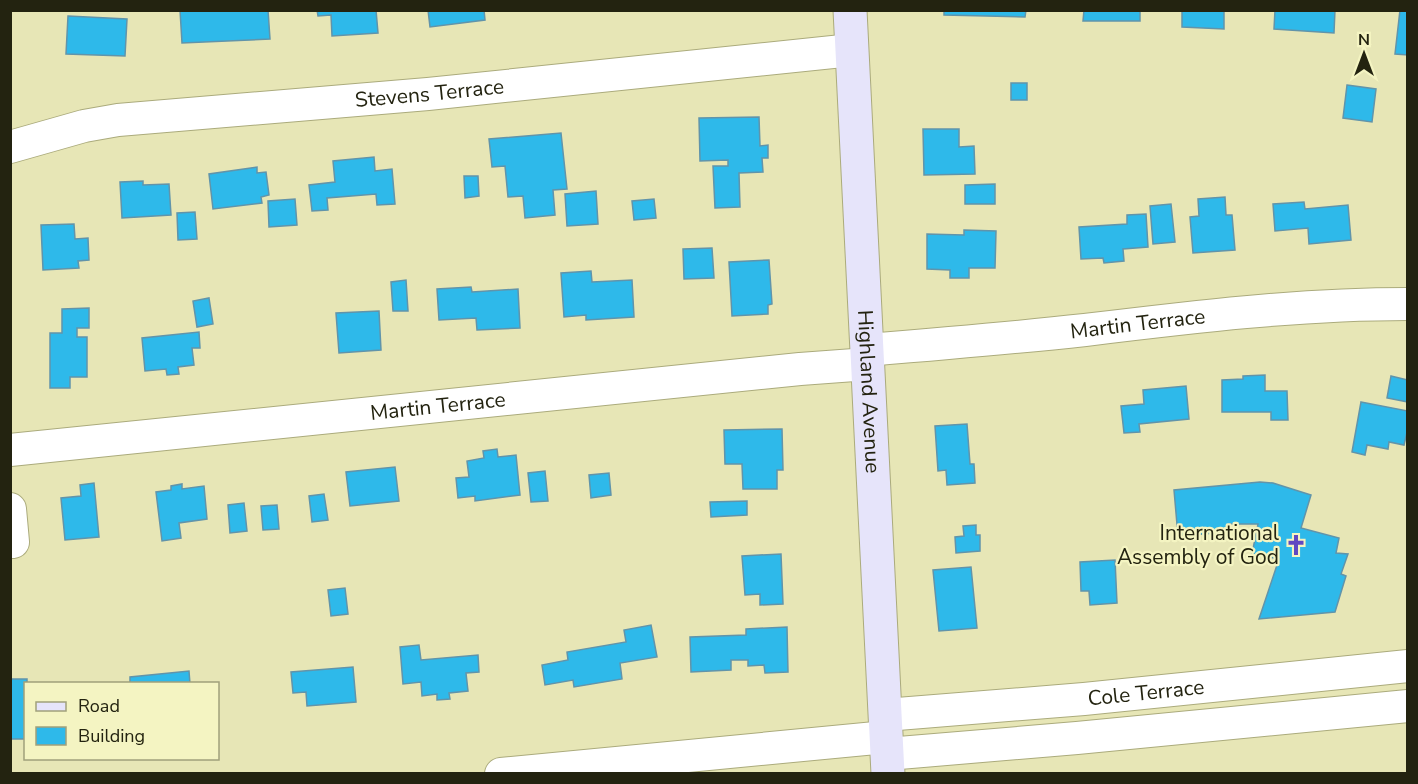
<svg xmlns="http://www.w3.org/2000/svg" width="1418" height="784" viewBox="0 0 1418 784" font-family="'Nunito Sans',sans-serif">
	<style>
		.building { fill: #2eb9ea; stroke: #6194aa; stroke-width: 1.5 }
		.lines { fill: none; stroke-linecap: round; stroke-linejoin: round }
		.street-casing { stroke: #abab7c; stroke-width: 34 }
		.secondary-casing { stroke: #abab7c; stroke-width: 35 }
		.street { stroke: #fff; stroke-width: 32 }
		.secondary { stroke: #e6e4fa; stroke-width: 33 }
		.labels { text-anchor: middle; dominant-baseline: central; stroke-width: 4.5; stroke-linejoin: round; paint-order: stroke }
		.street-label { font-size: 21px; fill: #232310; stroke: #f4f4c2 }
		.poi-label { font-size: 21px; fill: #232310; stroke: #f4f4c2; text-anchor: end }
	</style>
	<rect width="100%" height="100%" fill="#e7e6b6"/>
	<g class="building">
		<path d="M180 10H268L270 39 182 43Z"/>
		<path d="M317 10H376L378 33 332 36 331 15 318 16Z"/>
		<path d="M428 10H484L485 20 430 27Z"/>
		<path d="M944 10H1026L1025 17 944 15Z"/>
		<path d="M1084 10H1140V21H1083Z"/>
		<path d="M1182 10H1224V29L1182 27Z"/>
		<path d="M1275 10H1335L1334 33 1274 29Z"/>
		<path d="M1400 10H1408V55L1395 54Z"/>
		<path d="M68 16 127 19 125 56 66 54Z"/>
		<rect x="1011" y="83" width="16" height="17"/>
		<path d="M1347 85 1376 89 1372 122 1343 118Z"/>
		<path d="M759 117 760 146 768 145V158H762L763 172 739 173 740 207 715 208 713 166H728V160L700 161 699 118Z"/>
		<path d="M923 129H959V147L974 146 975 174 924 175Z"/>
		<path d="M561 133 567 189 553 190 555 215 525 218 523 196 508 197 505 166 492 167 489 139Z"/>
		<path d="M374 157 375 171 392 169 395 204 377 205 376 194 327 198 328 210 312 211 309 185 335 182 333 161Z"/>
		<path d="M257 167V173L266 172 269 195 261 197 262 203 213 209 209 174Z"/>
		<path d="M464 176H478L479 196 465 198Z"/>
		<path d="M143 181V185L169 184 171 215 122 218 120 182Z"/>
		<path d="M995 184V204H965V185Z"/>
		<path d="M596 191 598 224 567 226 565 194Z"/>
		<path d="M1225 197 1226 215H1232L1235 250 1193 253 1190 217 1199 216 1198 199Z"/>
		<path d="M295 199 297 225 269 227 268 201Z"/>
		<path d="M654 199 656 218 634 220 632 201Z"/>
		<path d="M1304 202 1305 209 1348 205 1351 240 1309 244 1308 228 1275 231 1273 204Z"/>
		<path d="M1171 204 1175 242 1153 244 1150 206Z"/>
		<path d="M195 212 197 239 178 240 177 213Z"/>
		<path d="M1146 214 1148 247 1123 249 1124 261 1104 263 1103 258 1081 259 1079 227 1127 224V215Z"/>
		<path d="M74 224 75 239 88 238 89 260 78 261 79 268 43 270 41 225Z"/>
		<path d="M964 230 996 231 995 268H969V278H950V270L927 269V234L964 235Z"/>
		<path d="M712 248 714 278 684 279 683 249Z"/>
		<path d="M769 260 772 304 768 305V314L732 316 729 262Z"/>
		<path d="M591 271 592 282 632 280 634 317 586 320V315L564 317 561 273Z"/>
		<path d="M406 280 408 311H393L391 282Z"/>
		<path d="M471 287 472 292 518 289 520 328 477 330 476 318 439 320 437 289Z"/>
		<path d="M209 298 213 324 197 327 193 301Z"/>
		<path d="M89 308V328H77V337H87V377H70V388H50V333H62V309Z"/>
		<path d="M379 311 381 350 339 353 336 313Z"/>
		<path d="M199 332 200 348H192L194 365 178 367 179 374 167 375 166 369 145 371 142 338Z"/>
		<path d="M1265 375V391H1287L1288 420H1271V412H1222V380L1243 379V376Z"/>
		<path d="M1391 376 1408 380V402L1387 398Z"/>
		<path d="M1186 386 1189 419 1139 424 1140 432 1124 433 1121 406 1144 404 1143 390Z"/>
		<path d="M1361 402 1408 411V428L1404 445 1389 442 1388 449 1367 445 1365 455 1352 452Z"/>
		<path d="M967 424 970 464H974L975 483 947 485 946 470 938 471 935 426Z"/>
		<path d="M782 429 783 470H777V489H743L742 464H725L724 430Z"/>
		<path d="M497 449 498 457 516 455 520 495 475 501V496L458 498 456 478 469 477 467 461 484 458 483 451Z"/>
		<path d="M395 467 399 501 350 506 346 472Z"/>
		<path d="M545 471 548 501 531 502 528 473Z"/>
		<path d="M609 473 611 495 591 498 589 475Z"/>
		<path d="M1260 482 1273 483 1311 495 1301 528 1339 538 1336 553 1348 554 1341 574 1346 576 1335 612 1259 619 1279 559 1252 554 1258 524H1229L1230 532 1178 536 1174 490Z"/>
		<path d="M94 483 99 537 65 540 61 498 81 496 80 485Z"/>
		<path d="M182 484V489L204 486 207 519 179 523 181 538 162 541 156 492 171 490V486Z"/>
		<path d="M324 494 328 520 312 522 309 496Z"/>
		<path d="M747 501V515L711 517 710 502Z"/>
		<path d="M244 503 247 531 230 533 228 505Z"/>
		<path d="M277 505 279 529 263 530 261 506Z"/>
		<path d="M976 525V535H980V551L956 553 955 537 964 536 963 526Z"/>
		<path d="M781 554 783 604 760 605V594L745 595 742 556Z"/>
		<path d="M1115 560 1117 603 1090 605 1089 591H1081L1080 562Z"/>
		<path d="M971 567 977 628 939 631 933 570Z"/>
		<path d="M345 588 348 614 331 616 328 590Z"/>
		<path d="M651 625 657 657 620 663 622 679 574 687 573 680 545 685 542 665 568 660 567 652 626 642 624 630Z"/>
		<path d="M787 627 788 672 765 673 764 665 748 666V660H731V670L691 672 690 637 746 635V629Z"/>
		<path d="M419 645 421 660 478 655 479 672 466 673 468 691 449 693 450 699 437 700V694L422 696 421 682 403 684 400 647Z"/>
		<path d="M353 667 356 702 307 706 306 692 293 693 291 672Z"/>
		<path d="M189 671 190 684H130V677Z"/>
		<path d="M10 679H27V684H26V739H10Z"/>
	</g>
	<g class="lines">
		<defs>
			<g id="street">
				<path id="s1" d="M10 147 84 126 118 120 428 94 852 50"/>
				<path id="s2" d="M867 350C940 344 1012 338 1085 330 1192 317 1299 304 1408 304"/>
				<path id="s3" d="M10 450 800 369 868 364"/>
				<path d="M10 509 13 542"/>
				<path id="s4" d="M885 715 1084 699 1408 666"/>
				<path d="M887 754 1077 738 1408 706"/>
				<path d="M501 774 886 737"/>
			</g>
			<g id="secondary">
				<path id="s5" d="M850 10 888 774"/>
			</g>
		</defs>
		<use href="#street" class="street-casing"/>
		<use href="#secondary" class="secondary-casing"/>
		<use href="#street" class="street"/>
		<use href="#secondary" class="secondary"/>
	</g>
	<defs>
		<symbol id="church-bare" viewBox="-9 -9 18 18"><path d="M-1.2-6h2.4v3.5h3.3v2.4h-3.3V6h-2.4V-.1h-3.3v-2.4h3.3Z" fill="#6148c1" stroke="#f4f4c2" stroke-width="2.5" paint-order="stroke"/></symbol>
	</defs>
	<g fill-rule="evenodd">
		<use href="#church-bare" x="1281" y="530" width="30" height="30"/>
	</g>
	<g class="labels">
		<g class="street-label">
			<text stroke="none"><textPath href="#s1" startOffset="424">Stevens Terrace</textPath></text>
			<text stroke="none"><textPath href="#s2" startOffset="272">Martin Terrace</textPath></text>
			<text stroke="none"><textPath href="#s5" startOffset="382">Highland Avenue</textPath></text>
			<text stroke="none"><textPath href="#s3" startOffset="430">Martin Terrace</textPath></text>
			<text stroke="none"><textPath href="#s4" startOffset="262">Cole Terrace</textPath></text>
		</g>
		<g class="poi-label">
			<text x="1279" y="533">International<tspan x="1279" dy="24">Assembly of God</tspan></text>
		</g>
	</g>
	<rect width="1418" height="784" fill="none" stroke="#232310" stroke-width="24"/>
	<rect x="24" y="682" width="195" height="78" fill="#f4f4c2" stroke="#a0a07b" stroke-width="1.5"/>
	<rect x="36" y="702" width="30" height="9" fill="#e6e4fa" stroke="#a0a07b" stroke-width="1.5"/>
	<text x="78" y="712" font-size="18" fill="#232310">Road</text>
	<rect x="36" y="727" width="30" height="18" fill="#2eb9ea" stroke="#a0a07b" stroke-width="1.5"/>
	<text x="78" y="742" font-size="18" fill="#232310">Building</text>
	<g transform="translate(1364 54)" stroke="#f4f4c2" stroke-width="4.5" paint-order="stroke">
	<path d="M0-4.5L10 22L0 15L-10 22Z" fill="#232310"/>
	<text y="-9" font-size="16" font-weight="bold" text-anchor="middle" fill="#232310">N</text>
	</g>
</svg>
